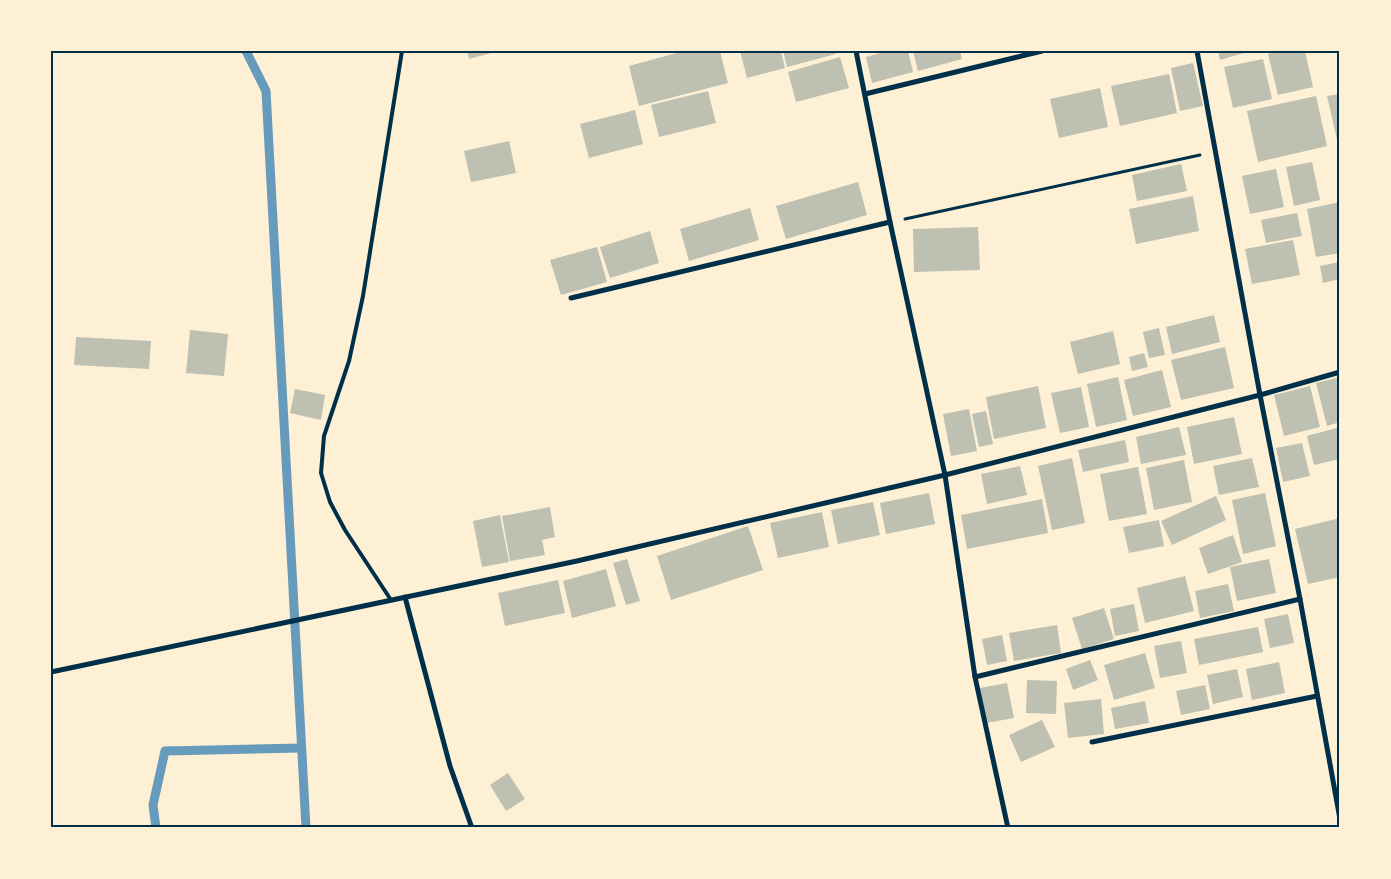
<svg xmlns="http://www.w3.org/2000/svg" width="1391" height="879" viewBox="0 0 1391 879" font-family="Lato,sans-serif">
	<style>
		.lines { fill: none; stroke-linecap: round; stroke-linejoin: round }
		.stream { stroke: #669bbc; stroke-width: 9 }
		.building { fill: #bec0b2 }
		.path { stroke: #003049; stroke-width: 3 }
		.service { stroke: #003049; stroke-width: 4 }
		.minor { stroke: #003049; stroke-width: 5 }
		.neatline { fill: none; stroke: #003049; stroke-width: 2 }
	</style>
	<rect width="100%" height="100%" fill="#fdf0d5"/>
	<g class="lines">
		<g class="stream">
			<path d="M246 51 266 91 306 828"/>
			<path d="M156 828 153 805 165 751 301 748"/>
		</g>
	</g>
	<g class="building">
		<path d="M467 51H491V53L469 59Z"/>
		<path d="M684 51H720L728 83 639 106 629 66Z"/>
		<path d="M740 51H781L785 68 747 78Z"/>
		<path d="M783 51H835L836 54 787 67Z"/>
		<path d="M887 51H908L913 72 872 83 866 57Z"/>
		<path d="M913 51H960L962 59 918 71Z"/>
		<path d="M1218 51H1247V52L1220 60Z"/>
		<path d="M1279 51H1305L1313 87 1278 95 1268 54Z"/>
		<path d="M840 57 849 88 796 102 788 72Z"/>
		<path d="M1263 59 1272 99 1233 108 1224 67Z"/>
		<path d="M1193 63 1203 106 1180 111 1171 68Z"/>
		<path d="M1169 74 1177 113 1120 126 1111 86Z"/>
		<path d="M1100 88 1108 127 1059 138 1050 99Z"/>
		<path d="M708 91 716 123 659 137 651 105Z"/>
		<path d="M1340 94V144H1338L1327 96Z"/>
		<path d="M1316 96 1327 146 1258 162 1247 111Z"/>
		<path d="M635 110 643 144 589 158 580 124Z"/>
		<path d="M509 141 516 173 471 182 464 151Z"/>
		<path d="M1312 162 1320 200 1294 206 1286 167Z"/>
		<path d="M1181 164 1187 191 1137 201 1132 175Z"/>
		<path d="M1276 169 1284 207 1250 214 1242 176Z"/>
		<path d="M858 182 867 215 786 239 776 206Z"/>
		<path d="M1193 196 1199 231 1136 244 1129 209Z"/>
		<path d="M1340 202V253L1316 257 1307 209Z"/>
		<path d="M750 208 759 240 689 261 680 229Z"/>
		<path d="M1297 213 1302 236 1266 243 1261 220Z"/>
		<path d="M978 227 980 270 914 272 913 229Z"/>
		<path d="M650 231 659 263 610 278 600 247Z"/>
		<path d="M1293 240 1300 275 1252 284 1245 249Z"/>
		<path d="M597 247 607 282 561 295 550 260Z"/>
		<path d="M1340 262V279L1323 283 1320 266Z"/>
		<path d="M1214 315 1220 342 1172 354 1166 327Z"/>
		<path d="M1159 328 1165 355 1149 358 1143 332Z"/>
		<path d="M190 330 228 334 224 376 186 373Z"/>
		<path d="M1113 331 1120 364 1078 374 1070 342Z"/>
		<path d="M76 337 151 341 149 369 74 365Z"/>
		<path d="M1225 347 1234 388 1181 400 1171 360Z"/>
		<path d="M1144 353 1148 367 1132 371 1129 357Z"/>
		<path d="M1162 370 1171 407 1133 416 1124 380Z"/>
		<path d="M1118 377 1127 420 1096 427 1087 384Z"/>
		<path d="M1340 377V422L1327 426 1316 383Z"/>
		<path d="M1038 386 1046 428 994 439 986 397Z"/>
		<path d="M1310 386 1320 427 1284 436 1274 395Z"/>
		<path d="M1081 387 1089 427 1060 433 1051 393Z"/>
		<path d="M295 389 325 395 321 420 290 413Z"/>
		<path d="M969 409 977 451 951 456 943 414Z"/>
		<path d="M986 411 993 444 979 447 972 414Z"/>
		<path d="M1234 417 1242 454 1194 464 1187 427Z"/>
		<path d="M1179 427 1186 455 1141 464 1136 437Z"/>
		<path d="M1340 427V459L1314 465 1307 436Z"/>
		<path d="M1125 440 1129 462 1083 472 1078 450Z"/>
		<path d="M1302 443 1310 476 1283 482 1276 448Z"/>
		<path d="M1072 458 1085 523 1052 530 1038 466Z"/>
		<path d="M1252 458 1259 487 1219 495 1213 466Z"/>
		<path d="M1184 460 1192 502 1154 510 1146 468Z"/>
		<path d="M1020 466 1027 495 987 504 981 474Z"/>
		<path d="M1138 467 1147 514 1109 521 1100 474Z"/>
		<path d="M929 493 935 524 886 534 880 503Z"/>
		<path d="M1265 493 1276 546 1243 554 1232 500Z"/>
		<path d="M1216 496 1226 520 1172 545 1161 521Z"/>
		<path d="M1042 499 1048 533 967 549 961 515Z"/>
		<path d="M873 502 880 535 838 544 831 510Z"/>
		<path d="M550 507 555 537 542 540 545 555 510 561 502 516Z"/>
		<path d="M822 512 829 547 778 558 770 523Z"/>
		<path d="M500 515 509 562 482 567 473 521Z"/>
		<path d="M1340 518V577L1308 584 1295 529Z"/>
		<path d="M1159 520 1164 546 1129 553 1123 527Z"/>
		<path d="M748 526 763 570 671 600 657 556Z"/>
		<path d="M1233 535 1242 562 1208 574 1199 548Z"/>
		<path d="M627 559 640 601 626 605 613 563Z"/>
		<path d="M1269 559 1276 593 1237 601 1230 567Z"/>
		<path d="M606 569 616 606 572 618 563 581Z"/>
		<path d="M1185 576 1194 611 1145 623 1137 588Z"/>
		<path d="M558 580 565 613 505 626 498 593Z"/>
		<path d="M1228 584 1234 611 1200 618 1195 591Z"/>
		<path d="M1134 604 1139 631 1115 636 1110 609Z"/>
		<path d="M1104 608 1114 639 1082 649 1072 618Z"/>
		<path d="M1288 614 1294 643 1270 648 1264 619Z"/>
		<path d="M1057 625 1061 653 1014 661 1009 633Z"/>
		<path d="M1258 627 1263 652 1199 665 1194 639Z"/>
		<path d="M1002 635 1007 661 987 665 982 639Z"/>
		<path d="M1181 641 1187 673 1160 678 1154 646Z"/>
		<path d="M1145 653 1155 688 1114 700 1104 665Z"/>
		<path d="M1090 660 1098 680 1073 690 1066 669Z"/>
		<path d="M1279 662 1285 693 1252 700 1246 669Z"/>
		<path d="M1237 669 1243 697 1213 704 1207 675Z"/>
		<path d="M1027 680 1057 681 1056 714 1026 713Z"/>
		<path d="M1007 683 1014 718 986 723 980 688Z"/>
		<path d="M1205 685 1210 709 1181 715 1176 691Z"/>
		<path d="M1101 699 1104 734 1068 738 1064 703Z"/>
		<path d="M1145 701 1149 723 1115 729 1111 708Z"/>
		<path d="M1042 720 1055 747 1021 762 1009 735Z"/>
		<path d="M508 773 525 799 506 811 490 785Z"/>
	</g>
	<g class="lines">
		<path class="path" d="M905 219 1200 155"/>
		<path class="service" d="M391 600 345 530 330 502 321 473 324 436 349 361 363 296 402 51"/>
		<g class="minor">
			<path d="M856 51 890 222 945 475 975 677 1008 828"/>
			<path d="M1197 51 1260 395 1300 599 1340 819"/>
			<path d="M865 94 1042 51"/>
			<path d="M571 298 890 222"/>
			<path d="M405 597 450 766 472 828"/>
			<path d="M51 672 577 561 945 475 1260 395 1340 372"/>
			<path d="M975 677 1300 599"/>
			<path d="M1092 742 1317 696"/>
		</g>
	</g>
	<rect width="1391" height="879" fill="none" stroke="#fdf0d5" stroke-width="105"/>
	<rect x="52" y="52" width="1286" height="774" class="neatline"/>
</svg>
